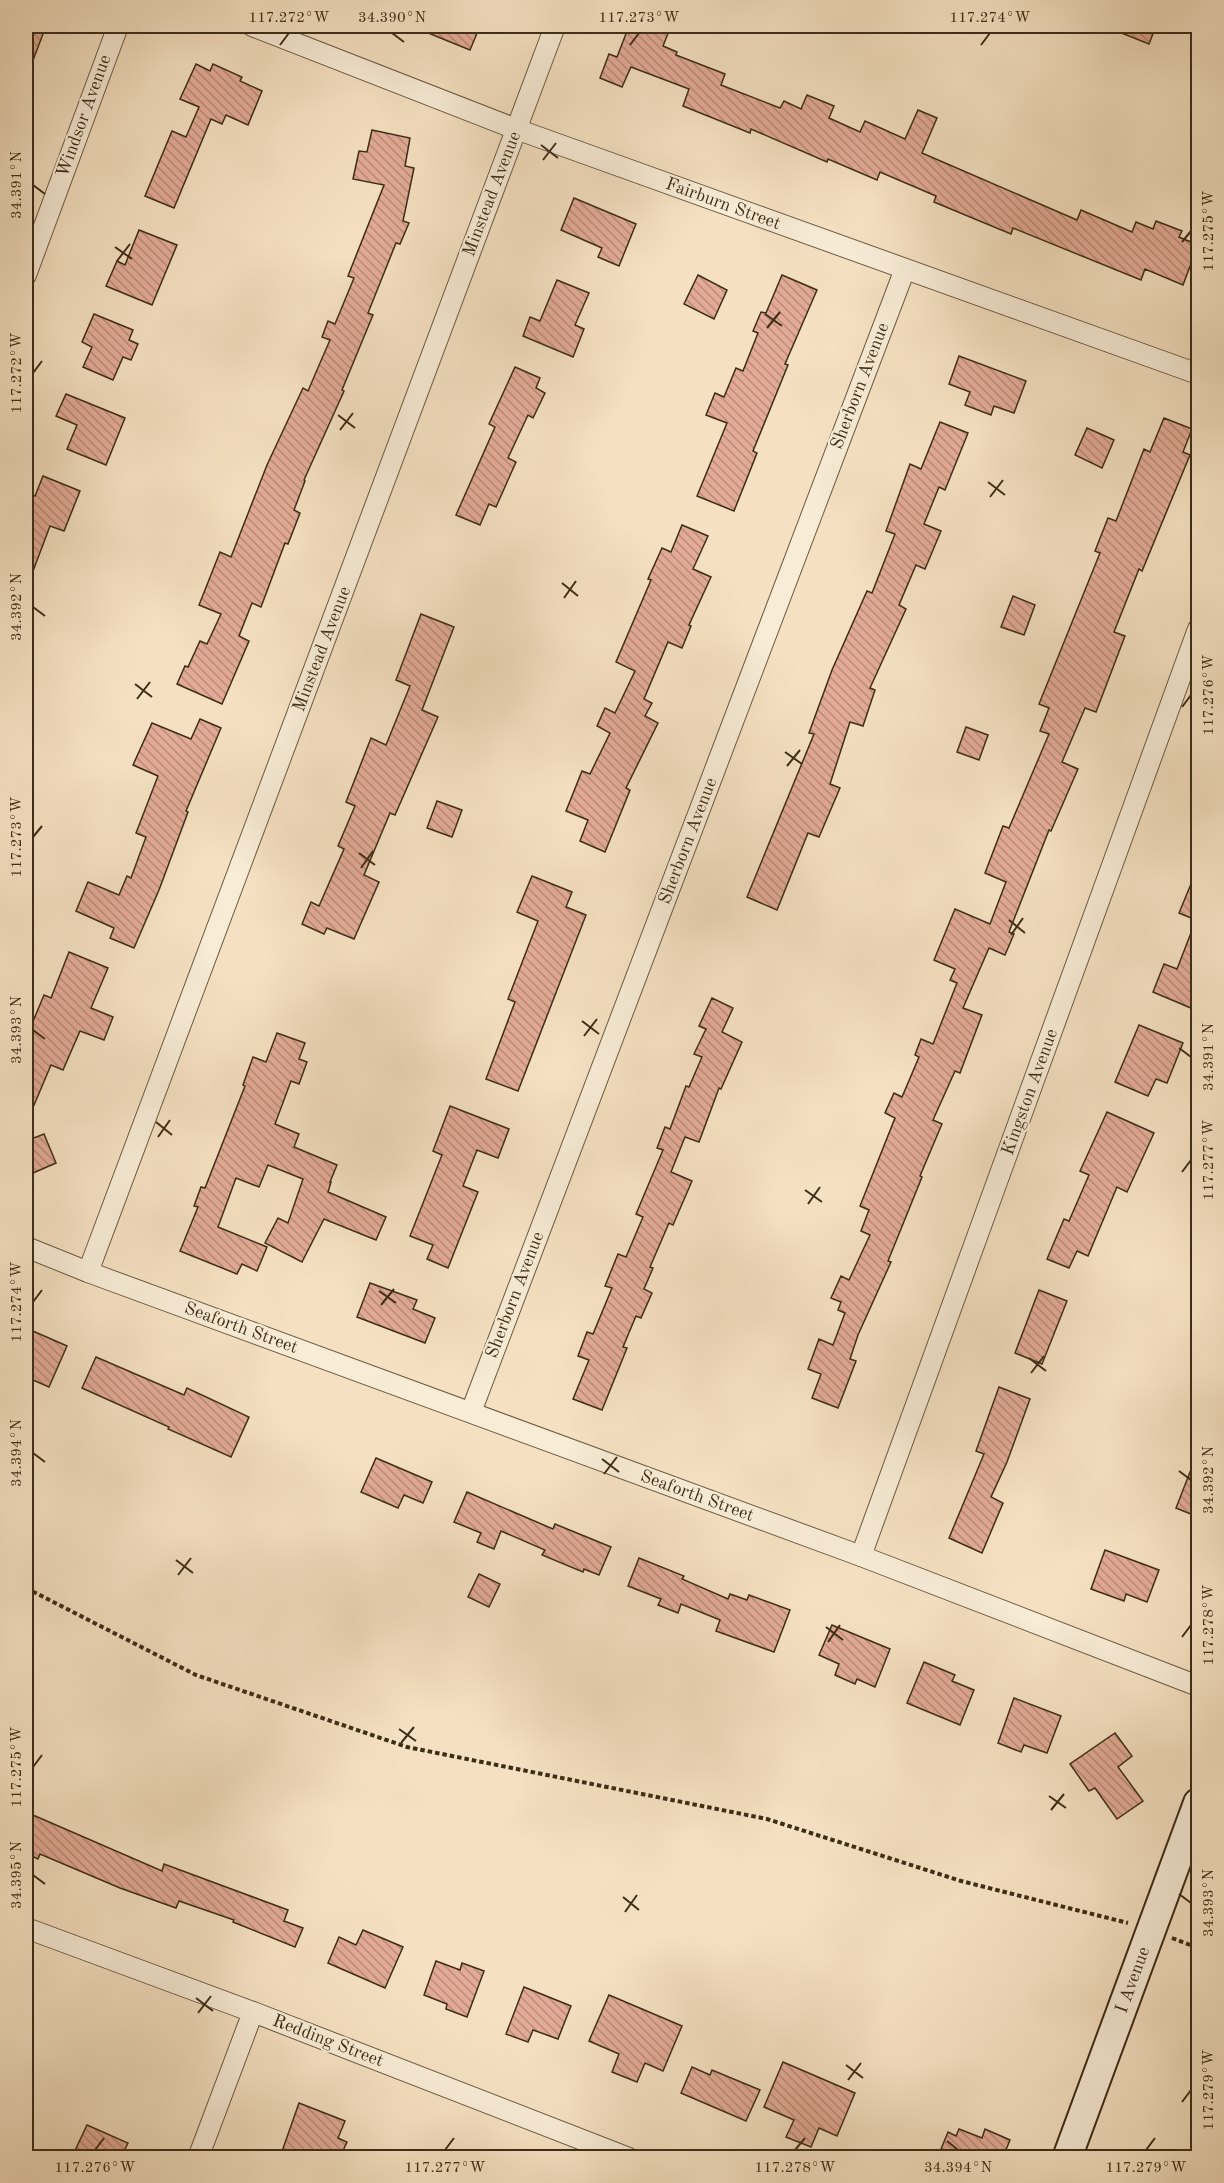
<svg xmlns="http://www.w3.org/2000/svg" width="1224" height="2183" viewBox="0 0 1224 2183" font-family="'Old Standard TT',serif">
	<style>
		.building { fill: url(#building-back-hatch); stroke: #3d2d16; stroke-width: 1.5 }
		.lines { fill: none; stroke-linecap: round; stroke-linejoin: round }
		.minor-casing { stroke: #6b5a41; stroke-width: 22 }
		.secondary-casing { stroke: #3d2d16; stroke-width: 32 }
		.path { stroke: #3d2d16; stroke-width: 4; stroke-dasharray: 4.5 3; stroke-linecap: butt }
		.minor { stroke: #f8ecd7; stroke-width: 20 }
		.secondary { stroke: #f8ecd7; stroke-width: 28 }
		.ticks { fill: none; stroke: #3d2d16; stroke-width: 2 }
		.labels { text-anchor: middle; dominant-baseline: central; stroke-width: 4.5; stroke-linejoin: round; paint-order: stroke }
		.street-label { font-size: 18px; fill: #3d2d16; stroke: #f8ecd7 }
		.neatline { fill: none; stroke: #3d2d16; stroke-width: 2 }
		.ticks-label { font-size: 15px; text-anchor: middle; fill: #3d2d16 }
	</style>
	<defs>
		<pattern id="building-back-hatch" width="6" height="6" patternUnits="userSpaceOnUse" patternTransform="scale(1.5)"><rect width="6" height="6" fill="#e3ab97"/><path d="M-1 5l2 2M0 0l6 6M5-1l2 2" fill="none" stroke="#b98c7a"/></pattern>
	</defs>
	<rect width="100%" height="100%" fill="#f5e1c2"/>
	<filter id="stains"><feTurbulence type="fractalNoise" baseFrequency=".00333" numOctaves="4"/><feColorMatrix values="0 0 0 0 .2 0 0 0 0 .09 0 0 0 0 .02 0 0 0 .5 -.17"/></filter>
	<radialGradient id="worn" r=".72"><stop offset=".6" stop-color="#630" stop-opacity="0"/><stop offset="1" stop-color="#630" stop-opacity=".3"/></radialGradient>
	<g class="building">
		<path d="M26 26H46L27 76H26Z"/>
		<path d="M411 26H480L470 50Z"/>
		<path d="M629 26H654L669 31 663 46 677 52 676 55 725 74 721 85 780 108 784 101 801 109 807 95 834 106 829 118 860 132 865 121 905 139 918 110 937 118 922 153 1077 220 1081 210 1132 232 1136 222 1153 229 1156 221 1182 231 1179 237 1198 245 1183 285 1145 269 1141 280 1013 228 1011 234 934 202 936 196 880 172 877 180 828 159 827 162 751 129 750 133 683 106 689 89 631 67 622 87 600 78 609 54 617 57Z"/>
		<path d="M1104 26H1156L1149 44Z"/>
		<path d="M196 64 210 71 213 64 242 77 240 81 262 91 248 125 226 115 222 124 211 119 174 208 145 196 172 131 186 137 199 107 180 99Z"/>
		<path d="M372 130 410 138 405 166 414 168 403 221 409 223 400 244 396 243 368 313 373 315 342 390 344 391 304 480 305 481 294 510 300 513 288 544 285 543 261 607 252 603 239 636 249 641 222 704 177 684 185 666 188 667 200 641 207 644 221 614 199 605 220 552 231 557 267 465 303 388 308 391 320 363 330 340 322 337 328 321 335 324 354 278 348 276 384 185 353 179 359 151 367 152Z"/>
		<path d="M574 198 636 224 619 266 598 257 602 248 561 230Z"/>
		<path d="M139 230 177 245 152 305 106 286 117 261 125 265Z"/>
		<path d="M698 275 727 290 714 319 684 304Z"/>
		<path d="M782 275 817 290 785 364 788 365 753 451 757 453 734 511 697 496 727 423 706 415 715 393 724 397 736 368 743 371 758 333 753 331 761 312 766 313Z"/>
		<path d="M557 280 589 293 575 325 584 329 573 357 523 336 530 317 540 321Z"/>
		<path d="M94 314 133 330 129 340 138 344 131 360 123 357 113 380 83 367 92 347 82 342Z"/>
		<path d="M959 356 1026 381 1014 413 994 406 991 415 965 405 970 392 949 384Z"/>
		<path d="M515 367 540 378 536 388 545 393 533 418 528 415 508 458 516 462 496 507 489 504 480 525 456 515 495 427 489 424Z"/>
		<path d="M66 394 125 418 106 465 67 449 77 425 56 416Z"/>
		<path d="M1164 418 1192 429 1183 452 1190 455 1142 571 1139 569 1114 632 1125 636 1096 712 1085 708 1062 762 1078 769 1051 831 1049 830 1009 932 1014 934 1005 955 989 948 963 1008 982 1015 960 1073 955 1071 933 1120 942 1124 920 1176 922 1177 888 1261 891 1262 858 1335 850 1359 856 1361 838 1408 812 1398 821 1374 808 1369 819 1339 833 1345 845 1313 838 1310 841 1302 831 1298 841 1276 849 1280 870 1235 861 1231 869 1210 860 1206 895 1118 885 1113 894 1093 902 1097 919 1057 915 1055 921 1039 933 1044 957 983 950 980 955 969 934 960 955 909 990 924 1006 882 985 873 1003 826 1009 828 1049 734 1040 731 1049 708 1039 704 1100 553 1095 551 1108 518 1116 521 1144 449 1150 452Z"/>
		<path d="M940 422 968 433 945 490 939 487 924 524 941 531 925 569 916 565 899 605 906 609 870 688 875 690 863 726 850 722 830 784 840 788 819 837 808 833 777 910 747 897 814 734 809 733 832 670 867 591 872 593 895 534 886 531 910 464 921 469Z"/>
		<path d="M1087 428 1114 440 1102 468 1075 455Z"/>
		<path d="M43 476 80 491 64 531 50 526 27 587 26 504 29 494 35 496Z"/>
		<path d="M682 525 708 536 693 569 711 577 689 625 691 626 682 648 668 642 644 699 652 703 645 716 658 723 626 788 630 790 605 852 580 841 588 820 566 811 582 771 590 774 610 733 597 726 605 708 615 713 635 671 616 662 651 580 648 579 662 548 671 552Z"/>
		<path d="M1013 596 1035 605 1024 635 1001 627Z"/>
		<path d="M421 614 454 627 422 710 438 717 395 815 390 813 364 875 379 882 354 939 327 928 324 934 302 924 311 902 319 906 344 849 338 846 355 806 346 802 371 738 386 745 410 686 396 680Z"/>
		<path d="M200 719 221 728 186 811 188 812 159 890 134 948 110 938 114 928 76 911 88 882 119 895 127 876 131 878 146 837 136 833 158 776 133 765 152 723 191 739Z"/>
		<path d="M966 727 988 735 979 760 957 752Z"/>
		<path d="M437 801 462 810 452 837 427 828Z"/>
		<path d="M1198 867V1011L1153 992 1164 964 1177 969 1196 920 1179 913Z"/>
		<path d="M532 876 572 892 566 907 586 915 518 1091 486 1079 515 1002 508 999 538 921 517 912Z"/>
		<path d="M69 952 108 968 91 1008 113 1017 104 1040 80 1031 63 1070 51 1065 26 1124V1030L29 1031 44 995 51 998Z"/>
		<path d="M712 998 733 1008 722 1032 742 1042 721 1089 719 1088 699 1142 685 1137 671 1172 692 1181 673 1225 669 1223 650 1267 653 1268 644 1289 652 1293 641 1318 636 1316 623 1347 627 1348 602 1410 573 1399 589 1360 578 1356 587 1332 593 1334 612 1288 605 1286 618 1254 626 1257 643 1217 636 1214 663 1150 657 1148 665 1127 670 1129 686 1086 689 1087 702 1057 694 1054 706 1029 699 1026Z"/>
		<path d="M1139 1025 1183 1043 1167 1083 1156 1079 1148 1096 1115 1082Z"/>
		<path d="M277 1033 305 1043 299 1059 307 1062 299 1084 291 1081 275 1124 299 1134 294 1147 337 1165 330 1182H331L328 1192 386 1217 376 1240 324 1219 302 1262 265 1243 278 1218 288 1223 303 1179 268 1165 259 1187 236 1178 218 1227 267 1247 257 1271 242 1264 237 1274 180 1251 198 1207 194 1206 201 1187 205 1188 245 1086 243 1085 253 1057 266 1062Z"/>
		<path d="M450 1106 509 1129 498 1158 477 1150 463 1186 478 1192 448 1268 427 1259 433 1245 410 1236 442 1155 433 1151Z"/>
		<path d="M1107 1112 1154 1133 1127 1192 1117 1187 1088 1256 1077 1251 1069 1268 1047 1259 1064 1219 1069 1221 1089 1175 1080 1171Z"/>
		<path d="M44 1134 56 1163 26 1176V1141Z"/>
		<path d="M370 1283 417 1300 413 1309 435 1318 425 1343 357 1317Z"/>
		<path d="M1039 1290 1067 1301 1042 1364 1015 1353Z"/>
		<path d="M26 1328 67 1346 49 1387 26 1377Z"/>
		<path d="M96 1357 184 1395 187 1388 249 1417 231 1457 168 1429 169 1427 82 1388Z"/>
		<path d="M999 1387 1030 1399 1007 1462 991 1497 1003 1503 982 1553 949 1538 984 1454 976 1451Z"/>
		<path d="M1197 1454 1198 1455V1517L1176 1508Z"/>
		<path d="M376 1458 432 1482 423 1503 404 1495 398 1508 361 1492Z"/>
		<path d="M467 1492 553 1529 555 1524 611 1547 599 1575 584 1569 583 1572 542 1555 545 1550 501 1531 494 1549 477 1542 481 1533 454 1522Z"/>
		<path d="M1105 1550 1159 1570 1147 1602 1126 1594 1124 1601 1091 1589Z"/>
		<path d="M639 1558 684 1576 682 1579 728 1599 730 1594 747 1600 749 1595 790 1610 774 1652 716 1631 720 1620 681 1604 678 1613 658 1605 661 1599 628 1586Z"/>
		<path d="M479 1574 500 1584 489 1607 468 1597Z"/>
		<path d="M832 1625 890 1649 875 1687 857 1679 855 1684 835 1675 839 1664 819 1655Z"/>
		<path d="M924 1662 955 1675 952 1681 974 1690 960 1725 907 1703Z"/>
		<path d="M1014 1698 1061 1716 1047 1753 1024 1745 1021 1752 998 1743Z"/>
		<path d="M1115 1733 1132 1756 1118 1767 1143 1801 1117 1819 1095 1788 1089 1791 1070 1764Z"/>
		<path d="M26 1812 162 1871 164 1864 288 1910 284 1921 303 1928 295 1947 233 1922 234 1920 179 1901 176 1908 120 1888 40 1854 38 1859 26 1853Z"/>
		<path d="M363 1930 403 1947 385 1988 328 1963 339 1937 356 1945Z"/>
		<path d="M436 1961 460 1970 462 1963 484 1971 467 2017 446 2009 447 2004 424 1995Z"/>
		<path d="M524 1987 571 2006 558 2039 533 2030 528 2042 506 2034Z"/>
		<path d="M609 1995 682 2026 663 2071 645 2063 637 2082 612 2072 619 2054 589 2041Z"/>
		<path d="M783 2062 855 2093 837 2136 819 2128 811 2147 786 2137 794 2120 764 2107Z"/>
		<path d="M692 2067 710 2075 712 2070 760 2090 746 2121 681 2093Z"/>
		<path d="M299 2103 345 2121 338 2138 347 2142 340 2157H280Z"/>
		<path d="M87 2125 128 2143 121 2157H72Z"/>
		<path d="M959 2129 982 2138 985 2129 1010 2140 1003 2157H948L951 2152 941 2149 948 2132 956 2136Z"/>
	</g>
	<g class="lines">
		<defs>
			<g id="minor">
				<path d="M252 26 516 129 1198 374"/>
				<path d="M26 275 118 26"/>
				<path d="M26 1247 88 1272 861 1556 1198 1686"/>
				<path d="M88 1272 555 26"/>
				<path d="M471 1412 905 269"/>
				<path d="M861 1556 1198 629"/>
				<path d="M26 1928 253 2012 629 2158"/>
				<path d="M198 2158 253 2012"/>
			</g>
			<path id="secondary" d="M1067 2158 1198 1803"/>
		</defs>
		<use href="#minor" class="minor-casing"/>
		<use href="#secondary" class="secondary-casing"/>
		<g class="path">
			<path d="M26 1588 196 1675 407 1747 767 1819 961 1881 1128 1923"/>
			<path d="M1172 1938 1198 1948"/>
		</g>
		<use href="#minor" class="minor"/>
		<use href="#secondary" class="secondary"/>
	</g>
	<path class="ticks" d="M392 33 404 42M280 45 289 33M630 45 639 33M981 45 990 33M541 145 558 158M543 160 556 143M33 185 45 194M1182 242 1191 231M115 247 132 259M117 261 130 244M765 314 782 326M767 328 780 312M33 373 42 361M338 415 355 428M340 430 353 413M988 482 1005 495M990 497 1003 480M562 583 578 596M564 598 576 581M33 607 45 616M135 684 152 697M137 699 150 682M1182 707 1191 695M785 752 802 764M787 766 800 750M33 837 42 826M359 853 375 865M361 868 373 851M1009 920 1025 933M1011 935 1023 918M582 1021 599 1034M33 1030 45 1039M584 1036 597 1019M1179 1048 1191 1057M156 1122 172 1135M158 1137 170 1120M1182 1172 1191 1160M805 1190 822 1202M808 1204 820 1187M379 1291 396 1303M33 1302 42 1290M381 1305 394 1289M1029 1358 1046 1371M1031 1373 1044 1356M33 1453 45 1462M602 1459 619 1472M1179 1471 1191 1480M604 1474 617 1457M176 1560 193 1573M178 1575 191 1558M826 1627 843 1640M1182 1637 1191 1625M828 1642 840 1625M399 1729 416 1741M401 1743 414 1727M33 1767 42 1755M1049 1796 1066 1808M1051 1810 1064 1794M33 1875 45 1884M1179 1894 1191 1903M623 1897 639 1910M625 1912 637 1895M196 1998 213 2011M198 2013 211 1996M846 2065 863 2078M848 2080 861 2063M1182 2102 1191 2090M947 2141 958 2150M95 2150 104 2138M445 2150 454 2138M795 2150 805 2138M1146 2150 1155 2138"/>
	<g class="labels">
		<g class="street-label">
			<text transform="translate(84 116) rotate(-70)">Windsor Avenue</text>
			<text transform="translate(492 194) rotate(-69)">Minstead Avenue</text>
			<text transform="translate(723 204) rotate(20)">Fairburn Street</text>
			<text transform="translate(860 386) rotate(-69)">Sherborn Avenue</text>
			<text transform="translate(322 649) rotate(-69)">Minstead Avenue</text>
			<text transform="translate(688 841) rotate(-69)">Sherborn Avenue</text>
			<text transform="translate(1030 1092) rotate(-70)">Kingston Avenue</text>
			<text transform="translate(515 1295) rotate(-69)">Sherborn Avenue</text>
			<text transform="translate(241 1328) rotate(20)">Seaforth Street</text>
			<text transform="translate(697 1496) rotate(20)">Seaforth Street</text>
			<text transform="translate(1133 1980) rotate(-70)">I Avenue</text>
			<text transform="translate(328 2041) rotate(21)">Redding Street</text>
		</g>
	</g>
	<rect width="1224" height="2183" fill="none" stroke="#f5e1c2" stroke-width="66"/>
	<rect x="33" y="33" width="1158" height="2117" class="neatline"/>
	<g class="ticks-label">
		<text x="289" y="22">117.272°W</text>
		<text x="392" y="22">34.390°N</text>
		<text x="639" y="22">117.273°W</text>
		<text x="990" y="22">117.274°W</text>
		<text transform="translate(16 185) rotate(-90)" y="5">34.391°N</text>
		<text transform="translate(1208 231) rotate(-90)" y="5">117.275°W</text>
		<text transform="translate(16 373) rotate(-90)" y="5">117.272°W</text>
		<text transform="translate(16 607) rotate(-90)" y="5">34.392°N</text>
		<text transform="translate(1208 695) rotate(-90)" y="5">117.276°W</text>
		<text transform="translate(16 837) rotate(-90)" y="5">117.273°W</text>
		<text transform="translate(16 1030) rotate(-90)" y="5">34.393°N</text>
		<text transform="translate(1208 1057) rotate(-90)" y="5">34.391°N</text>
		<text transform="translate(1208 1160) rotate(-90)" y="5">117.277°W</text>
		<text transform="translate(16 1302) rotate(-90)" y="5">117.274°W</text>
		<text transform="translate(16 1453) rotate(-90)" y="5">34.394°N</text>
		<text transform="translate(1208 1480) rotate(-90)" y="5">34.392°N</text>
		<text transform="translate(1208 1625) rotate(-90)" y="5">117.278°W</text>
		<text transform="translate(16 1767) rotate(-90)" y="5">117.275°W</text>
		<text transform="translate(16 1875) rotate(-90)" y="5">34.395°N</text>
		<text transform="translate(1208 1903) rotate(-90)" y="5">34.393°N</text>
		<text transform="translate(1208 2090) rotate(-90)" y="5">117.279°W</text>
		<text x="95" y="2172">117.276°W</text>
		<text x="445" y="2172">117.277°W</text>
		<text x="795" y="2172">117.278°W</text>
		<text x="958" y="2172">34.394°N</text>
		<text x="1146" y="2172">117.279°W</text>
	</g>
	<rect width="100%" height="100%" filter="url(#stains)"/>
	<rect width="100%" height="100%" fill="url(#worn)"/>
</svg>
